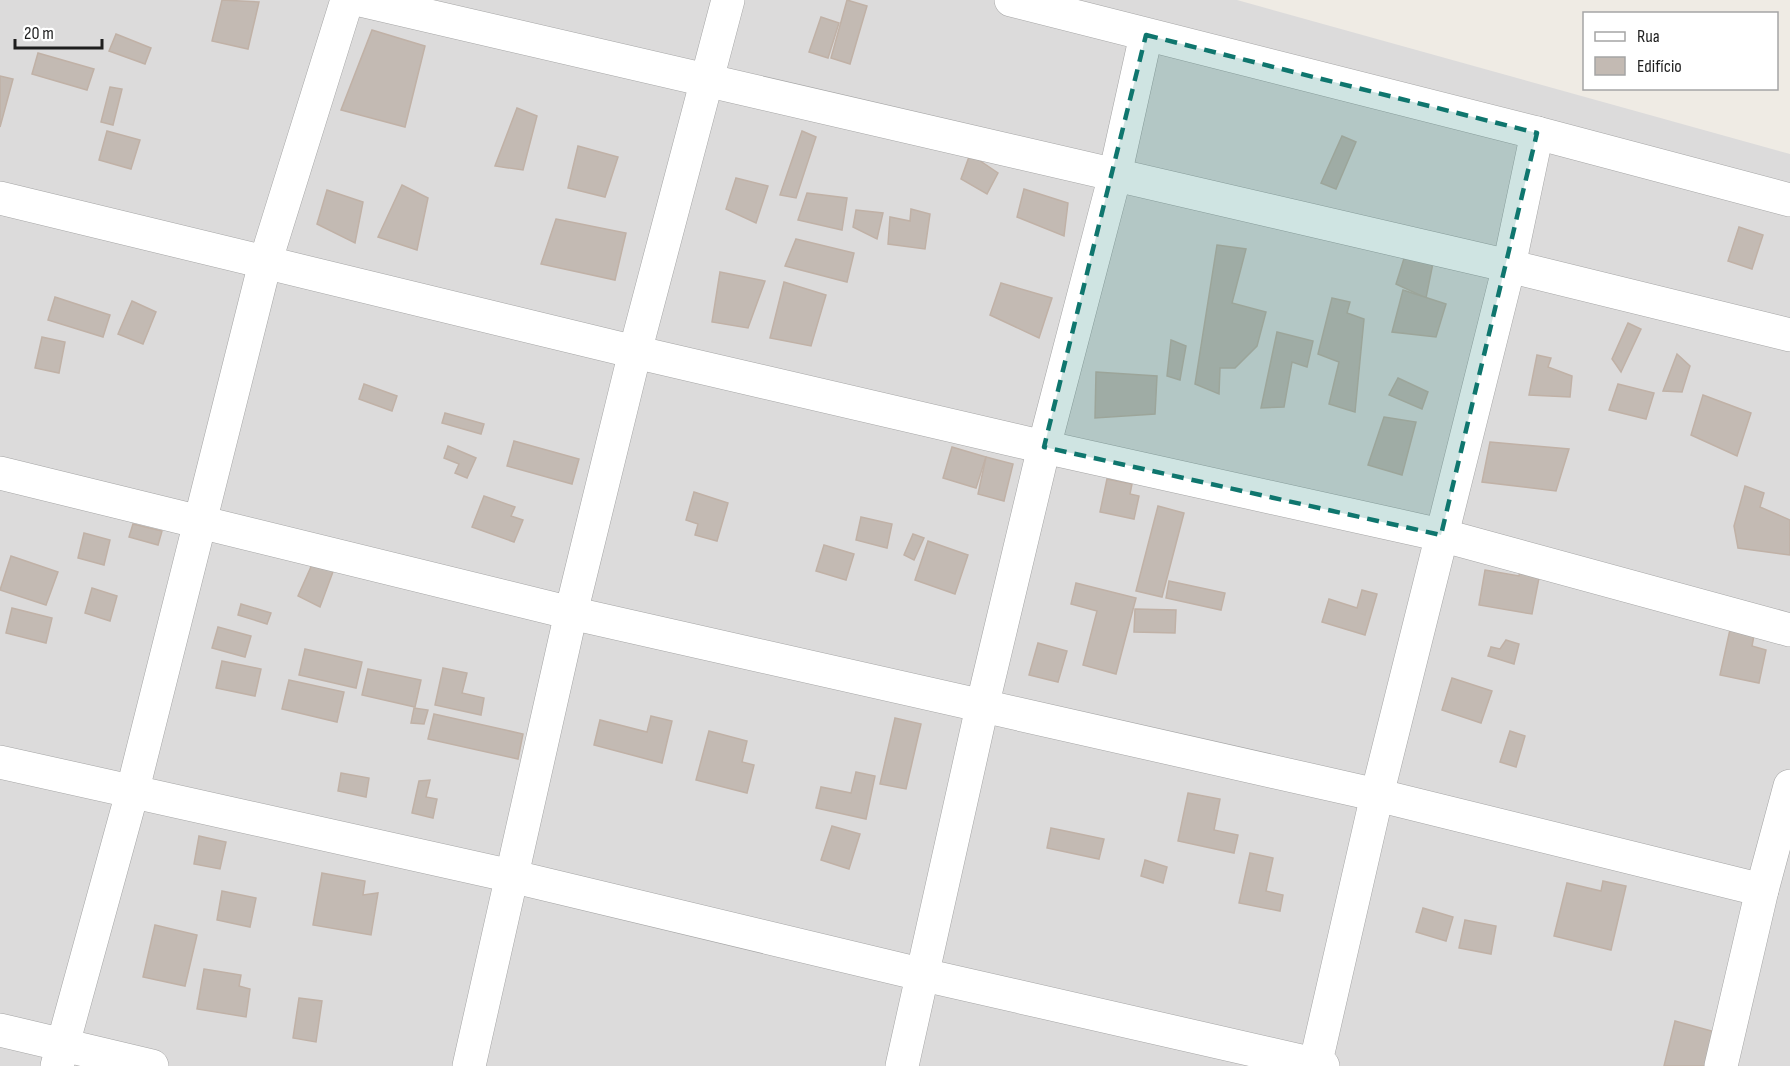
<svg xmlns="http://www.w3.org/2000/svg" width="1790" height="1066" viewBox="0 0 1790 1066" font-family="'Sofia Sans Condensed',sans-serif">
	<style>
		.residential { fill: #dcdbdb }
		.building { fill: #c3bab3; stroke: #c0b1a6; stroke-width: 1.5 }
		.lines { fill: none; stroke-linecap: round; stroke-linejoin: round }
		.minor-casing { stroke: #a5a5a5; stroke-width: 34 }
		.minor { stroke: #fff; stroke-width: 33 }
		.marked { fill: #0f766e; fill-opacity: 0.2; stroke: #0f766e; stroke-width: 4.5; stroke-dasharray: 12 8; stroke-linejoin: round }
	</style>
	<rect width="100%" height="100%" fill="#efebe4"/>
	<path class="residential" d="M0 0H1237L1790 154V1066H0Z"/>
	<g class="building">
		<path d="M222 0 259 2 248 49 212 41Z"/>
		<path d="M847 0 867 6 850 64 831 58Z"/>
		<path d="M821 17 839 23 828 58 809 52Z"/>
		<path d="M372 30 425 46 405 127 341 110Z"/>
		<path d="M116 34 151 48 145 64 109 51Z"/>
		<path d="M38 53 94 69 87 90 32 74Z"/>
		<path d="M0 76 13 79 0 127Z"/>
		<path d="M110 87 122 89 113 125 101 122Z"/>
		<path d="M517 108 537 116 523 170 495 166Z"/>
		<path d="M107 131 140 140 131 169 99 160Z"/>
		<path d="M802 131 816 137 796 198 780 195Z"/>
		<path d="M1342 136 1356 142 1336 189 1321 183Z"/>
		<path d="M578 146 618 157 605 197 568 188Z"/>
		<path d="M970 154 998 173 987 194 961 179Z"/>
		<path d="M736 178 768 186 756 223 726 209Z"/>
		<path d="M402 185 428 198 417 250 378 237Z"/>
		<path d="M1024 189 1068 203 1064 236 1017 217Z"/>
		<path d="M327 190 363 202 355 243 317 224Z"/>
		<path d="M807 193 847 198 842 230 798 220Z"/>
		<path d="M911 209 930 214 925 249 888 244 890 217 910 221Z"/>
		<path d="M856 210 883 213 877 239 853 227Z"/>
		<path d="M556 219 626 233 615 280 541 264Z"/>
		<path d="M1739 227 1763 235 1752 269 1728 261Z"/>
		<path d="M796 239 854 253 847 282 785 266Z"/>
		<path d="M1217 245 1246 249 1232 303 1266 312 1257 346 1235 368H1220L1219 394 1195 384Z"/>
		<path d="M1406 252 1434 258 1426 298 1396 284Z"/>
		<path d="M720 272 765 281 748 328 712 322Z"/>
		<path d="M784 282 826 295 811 346 770 338Z"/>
		<path d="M1001 283 1052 298 1039 338 990 315Z"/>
		<path d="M1403 290 1446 304 1436 337 1392 332Z"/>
		<path d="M55 297 110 315 103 337 48 320Z"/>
		<path d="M1332 298 1350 302 1347 313 1364 319 1355 412 1329 404 1339 362 1318 354Z"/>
		<path d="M132 301 156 312 143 344 118 334Z"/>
		<path d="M1628 323 1641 329 1621 372 1612 359Z"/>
		<path d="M1277 332 1313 341 1307 367 1292 362 1284 407 1261 408Z"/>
		<path d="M42 337 65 342 59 373 35 368Z"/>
		<path d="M1171 340 1186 346 1180 380 1167 376Z"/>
		<path d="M1677 354 1690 366 1682 392 1663 391Z"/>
		<path d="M1537 355 1551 358 1548 367 1572 376 1570 397 1529 395Z"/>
		<path d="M1096 372 1157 376 1155 414 1095 418Z"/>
		<path d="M1398 378 1428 392 1422 409 1389 395Z"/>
		<path d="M364 384 397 396 392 411 359 399Z"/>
		<path d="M1618 384 1654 393 1646 419 1609 410Z"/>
		<path d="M1703 395 1751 413 1737 456 1691 435Z"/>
		<path d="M445 413 484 424 481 434 442 423Z"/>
		<path d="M1384 417 1416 422 1402 475 1368 465Z"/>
		<path d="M514 441 579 459 572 484 507 466Z"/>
		<path d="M1490 442 1569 449 1556 491 1482 482Z"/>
		<path d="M448 446 476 458 467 478 455 473 459 464 444 458Z"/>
		<path d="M952 447 986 457 976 488 943 478Z"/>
		<path d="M986 457 1013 464 1004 501 978 494Z"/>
		<path d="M1107 479 1132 484 1130 494 1139 496 1134 519 1100 512Z"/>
		<path d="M1745 486 1764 493 1760 507 1790 520V555L1738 548 1734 526Z"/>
		<path d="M694 492 728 503 717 541 695 535 698 524 686 520Z"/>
		<path d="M484 496 515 507 511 516 523 520 514 542 472 527Z"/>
		<path d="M1158 506 1184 513 1162 597 1136 591Z"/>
		<path d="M861 517 892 524 887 548 856 540Z"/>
		<path d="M133 524 162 531 158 545 129 537Z"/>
		<path d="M84 533 110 540 104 565 78 558Z"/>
		<path d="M913 534 924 538 914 560 904 555Z"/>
		<path d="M928 541 968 555 955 594 915 580Z"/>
		<path d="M824 545 854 554 846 580 816 571Z"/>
		<path d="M11 556 58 572 46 605 0 590Z"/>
		<path d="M314 560 334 569 320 607 298 596Z"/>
		<path d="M1485 570 1519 576 1520 570 1540 573 1532 614 1479 605Z"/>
		<path d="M1169 581 1225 593 1221 610 1166 598Z"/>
		<path d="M1076 583 1136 598 1116 674 1083 665 1097 611 1071 604Z"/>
		<path d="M92 588 117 596 110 621 85 613Z"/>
		<path d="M1362 590 1377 594 1365 635 1322 622 1329 599 1357 608Z"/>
		<path d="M241 604 271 613 267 624 238 615Z"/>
		<path d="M12 608 52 618 46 643 6 633Z"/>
		<path d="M1135 609 1176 610 1175 633 1134 632Z"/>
		<path d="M1731 625 1755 630 1752 646 1766 650 1759 683 1720 675Z"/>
		<path d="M218 627 251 636 245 657 212 648Z"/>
		<path d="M1506 640 1519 644 1514 664 1488 656 1491 647 1500 649Z"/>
		<path d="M1038 643 1067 651 1058 682 1029 675Z"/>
		<path d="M305 649 362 662 356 688 299 675Z"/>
		<path d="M222 661 261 669 255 696 216 688Z"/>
		<path d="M443 668 467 673 462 693 484 698 481 715 435 705Z"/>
		<path d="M368 669 421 680 415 707 362 695Z"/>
		<path d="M1452 678 1492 691 1481 723 1442 710Z"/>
		<path d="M289 680 344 692 337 722 282 709Z"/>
		<path d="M414 708 428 710 424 724 411 723Z"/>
		<path d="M434 714 523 734 518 759 428 739Z"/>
		<path d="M651 716 672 721 662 763 594 745 600 720 647 732Z"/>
		<path d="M895 718 921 724 906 789 880 784Z"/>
		<path d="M709 731 747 741 742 762 754 765 747 793 696 780Z"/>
		<path d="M1510 731 1525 736 1516 767 1500 762Z"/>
		<path d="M856 772 875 776 866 819 816 808 821 787 851 793Z"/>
		<path d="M341 773 369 778 366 797 338 791Z"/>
		<path d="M430 780 426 797 437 799 433 818 412 813 419 781Z"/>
		<path d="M1188 793 1220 799 1214 830 1238 835 1234 853 1178 841Z"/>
		<path d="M832 826 860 834 849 869 821 860Z"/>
		<path d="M1051 828 1104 839 1099 859 1047 848Z"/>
		<path d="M199 836 226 842 220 869 194 864Z"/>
		<path d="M1250 853 1273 858 1266 891 1283 895 1280 911 1239 903Z"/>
		<path d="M1145 860 1167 867 1163 883 1141 876Z"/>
		<path d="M322 873 365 881 363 895 378 893 371 935 313 925Z"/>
		<path d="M1603 881 1626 886 1611 950 1554 936 1567 883 1601 891Z"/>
		<path d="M222 891 256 898 250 927 217 920Z"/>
		<path d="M1423 908 1453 917 1446 941 1416 932Z"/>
		<path d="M1465 920 1496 926 1491 954 1459 948Z"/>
		<path d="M155 925 197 935 185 986 143 977Z"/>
		<path d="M204 969 241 975 239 986 250 989 246 1017 197 1009Z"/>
		<path d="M299 998 322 1001 316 1042 293 1038Z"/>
		<path d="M1675 1021 1719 1033 1711 1066H1664Z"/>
	</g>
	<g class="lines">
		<defs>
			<g id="minor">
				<path d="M360 0 1509 266 1790 335"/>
				<path d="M1011 0 1537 133 1790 200"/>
				<path d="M0 198 635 352 1044 447 1441 535 1790 630"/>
				<path d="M0 473 571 613 1377 795 1762 890"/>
				<path d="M0 762 511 876 924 975 1323 1066"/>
				<path d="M0 1030 152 1066"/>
				<path d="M57 1066 132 793 265 263 347 0"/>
				<path d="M469 1066 571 613 635 352 728 0"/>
				<path d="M902 1066 982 707 1044 447 1115 175 1146 35"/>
				<path d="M1315 1066 1377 795 1509 266 1537 133"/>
				<path d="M1721 1066 1762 890 1790 786"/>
			</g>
		</defs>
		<use href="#minor" class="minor-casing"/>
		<use href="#minor" class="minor"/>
	</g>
	<path class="marked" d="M1146 35 1537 133 1441 535 1044 447Z"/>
	<rect x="1583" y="12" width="195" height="78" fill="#ffffff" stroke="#a5a5a5" stroke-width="1.5"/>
	<rect x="1595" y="32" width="30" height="9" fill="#ffffff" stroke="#a5a5a5" stroke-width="1.5"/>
	<text x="1637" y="42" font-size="18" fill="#1e1e1e">Rua</text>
	<rect x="1595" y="57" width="30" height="18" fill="#c3bab3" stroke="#a5a5a5" stroke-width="1.5"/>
	<text x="1637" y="72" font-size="18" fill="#1e1e1e">Edifício</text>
	<path d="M15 39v9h87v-9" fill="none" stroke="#1e1e1e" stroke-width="3"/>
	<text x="24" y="39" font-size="18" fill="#1e1e1e" stroke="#ffffff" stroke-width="4.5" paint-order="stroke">20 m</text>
</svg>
